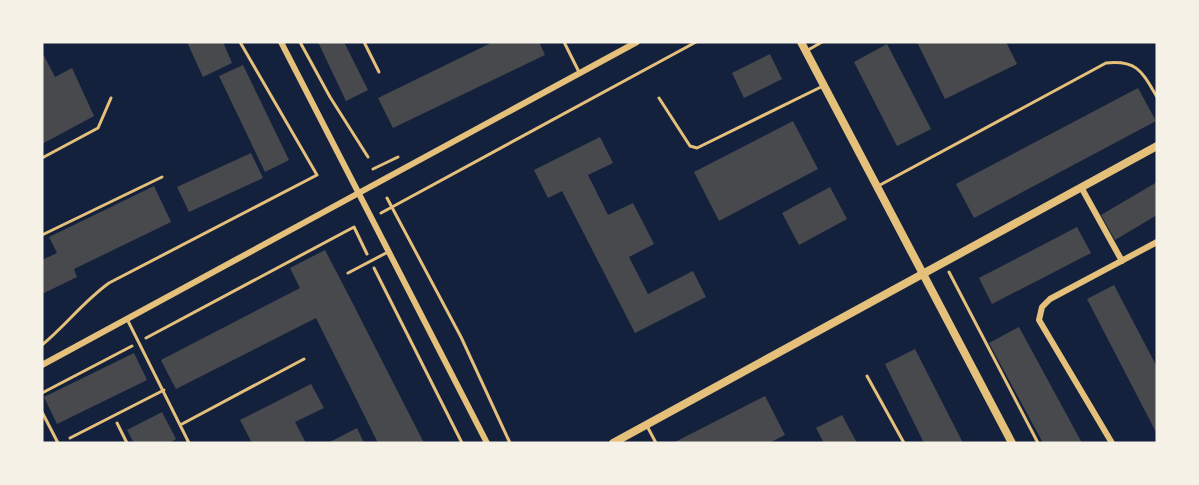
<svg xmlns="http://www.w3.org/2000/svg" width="1199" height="485" viewBox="0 0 1199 485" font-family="'Exo 2',sans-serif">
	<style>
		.building { fill: #48494c }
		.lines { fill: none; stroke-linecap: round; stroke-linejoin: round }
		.path { stroke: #e5c07b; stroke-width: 3 }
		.service { stroke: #e5c07b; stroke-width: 3 }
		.minor { stroke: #e5c07b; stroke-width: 6 }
		.tertiary { stroke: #e5c07b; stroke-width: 8 }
	</style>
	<rect width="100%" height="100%" fill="#14213d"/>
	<g class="building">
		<path d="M187 42H223L232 63 203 77Z"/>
		<path d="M318 42H344L368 90 346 101Z"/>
		<path d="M493 42H539L545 55 393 128 378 98Z"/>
		<path d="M917 42H1006L1017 64 945 99Z"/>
		<path d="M887 44 931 129 897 146 854 62Z"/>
		<path d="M42 52 55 77 72 68 94 116 42 144Z"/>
		<path d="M770 54 782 79 744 98 732 73Z"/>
		<path d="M243 65 289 160 265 172 219 76Z"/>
		<path d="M1138 88 1156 121 974 218 956 184Z"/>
		<path d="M793 121 818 169 719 221 694 172Z"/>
		<path d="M600 137 613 163 588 175 608 215 633 203 654 244 629 257 648 294 693 271 706 297 635 333 562 191 548 198 534 170Z"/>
		<path d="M251 153 263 178 189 212 177 187Z"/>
		<path d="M1157 182V215L1115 240 1101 215Z"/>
		<path d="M154 186 171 222 74 269 77 277 42 294V260L57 253 49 237Z"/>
		<path d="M830 187 847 219 799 245 782 213Z"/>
		<path d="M1077 227 1091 253 992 304 979 278Z"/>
		<path d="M325 250 351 300 424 443H378L316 318 176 389 168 374 161 360 300 288 290 268Z"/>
		<path d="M1114 285 1157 367V434L1087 299Z"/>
		<path d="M1019 327 1082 443H1043L989 343Z"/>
		<path d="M915 349 963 443H924L885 364Z"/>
		<path d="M134 353 147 380 57 424 44 397Z"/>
		<path d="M311 384 324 408 295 422 306 443H252L240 420Z"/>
		<path d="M765 396 785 435 769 443H673Z"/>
		<path d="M162 412 176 439 169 443H134L127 430Z"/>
		<path d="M842 415 857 443H824L816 428Z"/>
		<path d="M357 428 364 443H328Z"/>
	</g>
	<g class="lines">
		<g class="path">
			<path d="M300 42 330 97 368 157"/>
			<path d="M373 169 398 157"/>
			<path d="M387 198 461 337 510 443"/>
			<path d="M381 213 696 42"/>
			<path d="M374 268 462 443"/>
			<path d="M949 272 1038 443"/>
			<path d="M146 338 354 227 367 254"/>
			<path d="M42 345C66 325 84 301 109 283L317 175 240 42"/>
			<path d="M42 393 132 346"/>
			<path d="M117 423 127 443"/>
		</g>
		<g class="service">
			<path d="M364 42 379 72"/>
			<path d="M564 42 579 72"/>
			<path d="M808 50 822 42"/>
			<path d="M659 98 690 146 697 148 823 86"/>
			<path d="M42 158 98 128 111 98"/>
			<path d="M880 185 1106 63C1138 60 1142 72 1157 97"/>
			<path d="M42 235 162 177"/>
			<path d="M348 273 388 252"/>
			<path d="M127 319 189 443"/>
			<path d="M867 376 904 443"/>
			<path d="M42 412 58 443"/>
			<path d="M182 424 304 359"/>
			<path d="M647 426 656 443"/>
			<path d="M70 438 164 390"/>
		</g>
		<g class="minor">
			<path d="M281 42 487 443"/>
			<path d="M1081 187 1122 261"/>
			<path d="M42 365 637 42"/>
			<path d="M1112 443 1039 320 1042 307 1050 299 1157 242"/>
		</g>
		<g class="tertiary">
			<path d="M801 42 1012 443"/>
			<path d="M613 443 1157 146"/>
		</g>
	</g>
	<rect width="1199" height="485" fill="none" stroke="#f6f1e7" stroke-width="87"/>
</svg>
